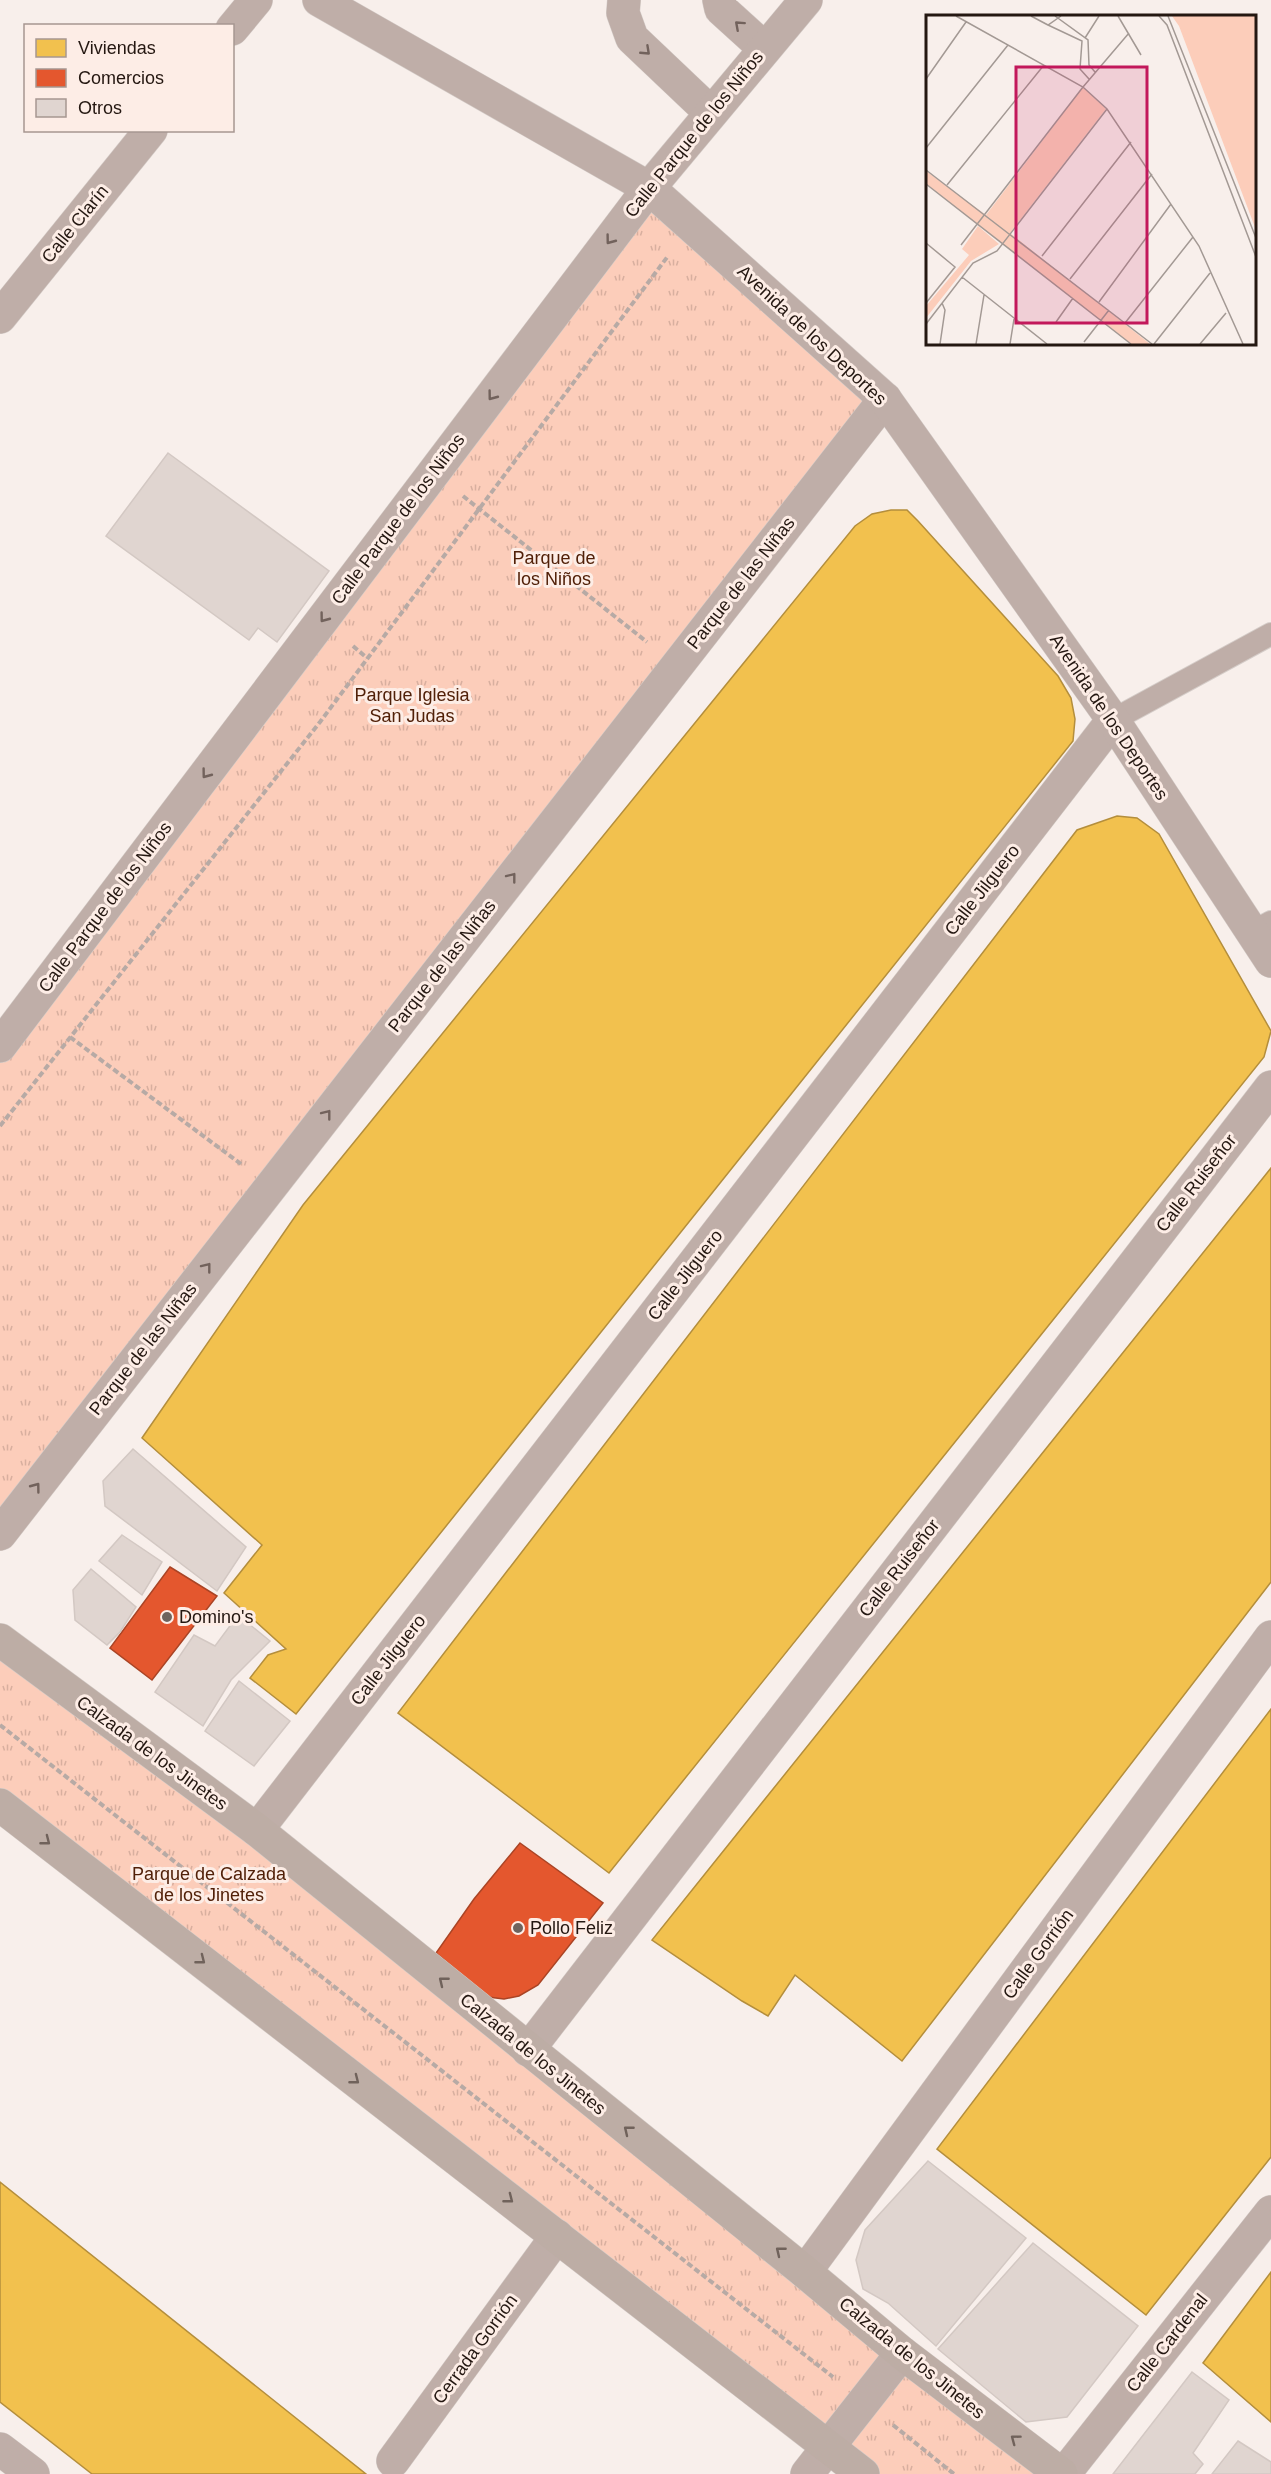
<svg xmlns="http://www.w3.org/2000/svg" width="1271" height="2474" viewBox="0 0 1271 2474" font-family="Helvetica,sans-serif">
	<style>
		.park { fill: url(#park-tufts) }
		.homes { fill: #f2c14e; stroke: #b48e3c; stroke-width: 1.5 }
		.shops { fill: #e4572e; stroke: #aa4425; stroke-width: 1.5 }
		.building { fill: #e0d5d0; stroke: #d3c8c3; stroke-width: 1.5 }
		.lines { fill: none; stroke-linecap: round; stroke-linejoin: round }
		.service-casing { stroke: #d5cdc9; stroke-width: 24 }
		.minor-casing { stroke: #d5cdc9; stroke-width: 34 }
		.tertiary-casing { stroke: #d5cdc9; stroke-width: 34 }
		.secondary-casing { stroke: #d5cdc9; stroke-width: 34 }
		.path { stroke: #b7aaa5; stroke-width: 4; stroke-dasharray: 6 3; stroke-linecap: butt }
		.service { stroke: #bfaea8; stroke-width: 22 }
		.minor { stroke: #bfaea8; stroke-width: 33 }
		.tertiary { stroke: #bfaea8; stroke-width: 33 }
		.secondary { stroke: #bdada5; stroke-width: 33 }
		.oneway { stroke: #72625c }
		.oneway2 { stroke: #70625b }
		.poi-dot { fill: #6e635d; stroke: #fdede6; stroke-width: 2 }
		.labels { text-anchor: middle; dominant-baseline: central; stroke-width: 6; stroke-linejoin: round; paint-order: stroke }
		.street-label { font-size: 18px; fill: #241711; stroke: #fdede6 }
		.park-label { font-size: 18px; fill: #512008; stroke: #fdede6 }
		.poi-label { font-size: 18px; fill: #241711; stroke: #fdede6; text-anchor: start }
		.inset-road { fill: none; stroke: #a39994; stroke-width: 1.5 }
		.view { fill: #c2185b; fill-opacity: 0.15; stroke: #c2185b; stroke-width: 3 }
		.inset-edge { fill: none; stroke: #241711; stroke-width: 3 }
	</style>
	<defs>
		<pattern id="park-tufts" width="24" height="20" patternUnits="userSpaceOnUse" patternTransform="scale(1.5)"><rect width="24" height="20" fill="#fccdba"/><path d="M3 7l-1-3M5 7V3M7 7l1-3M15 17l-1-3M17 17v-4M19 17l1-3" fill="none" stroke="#d8af9f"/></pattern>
	</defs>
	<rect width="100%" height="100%" fill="#f8efeb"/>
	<g class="park">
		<path d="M650 195 872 402 0 1528V1048Z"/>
		<path d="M0 1647 1044 2474H864L0 1800Z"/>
	</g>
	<g class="homes">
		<path d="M891 510H907L918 521 1058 676 1071 698 1075 719 1073 741 296 1714 250 1678 268 1655 286 1649 224 1593 262 1545 142 1438 303 1205 855 526 872 514Z"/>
		<path d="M1117 816 1137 818 1159 834 1271 1031 1264 1057 609 1873 398 1713 1077 830Z"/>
		<path d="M1271 1168V1582L902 2061 795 1975 768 2016 742 2001 652 1940Z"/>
		<path d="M1271 1709V2157L1146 2315 937 2149Z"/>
		<path d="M0 2182 366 2474H92L0 2402Z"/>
		<path d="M1271 2272V2422L1203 2363Z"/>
	</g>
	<g class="shops">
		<path d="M170 1567 217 1596 152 1680 110 1648Z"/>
		<path d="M520 1843 603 1903 538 1985 519 1996 504 1999 488 1997 436 1953 474 1899Z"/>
	</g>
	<g class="building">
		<path d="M168 453 329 571 277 642 258 628 249 640 106 536Z"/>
		<path d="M133 1449 246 1547 217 1591 105 1506 103 1481Z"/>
		<path d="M122 1535 162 1562 142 1595 99 1561Z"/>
		<path d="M91 1569 136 1607 120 1632 107 1645 75 1620 73 1590Z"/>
		<path d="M238 1615 270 1641 231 1680 203 1726 155 1692 194 1635 215 1646Z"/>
		<path d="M239 1681 290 1721 254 1766 205 1731Z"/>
		<path d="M928 2161 1026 2238 936 2346 888 2303 863 2289 856 2260 865 2230Z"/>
		<path d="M1033 2243 1138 2326 1067 2417 1026 2422 938 2349Z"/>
		<path d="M1192 2372 1229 2400 1193 2453 1203 2464 1195 2474H1113Z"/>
		<path d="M1238 2441 1271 2462V2474H1212Z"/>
	</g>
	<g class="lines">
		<defs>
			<g id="service">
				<path d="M1113 720 1271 634"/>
				<path d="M1252 932 1271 922"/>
			</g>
			<g id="minor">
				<path d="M624 0 623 13 632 38 711 113"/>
				<path d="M719 0 721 9 764 48"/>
				<path d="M232 29 256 0"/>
				<path d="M0 317 151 130"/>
				<path d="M0 1046 649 188 806 0"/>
				<path d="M0 1534 885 399"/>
				<path d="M257 1830 1113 720"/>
				<path d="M528 2050 1271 1087"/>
				<path d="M805 2272 1271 1637"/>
				<path d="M0 2449 33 2474"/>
				<path d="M393 2461 557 2236"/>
				<path d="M807 2474 902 2353"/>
				<path d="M1064 2474 1271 2212"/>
			</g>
			<path id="tertiary" d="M319 0 649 188 885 399 1113 720 1271 961"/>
			<g id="secondary">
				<path d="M0 1640 257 1830 805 2272 902 2353 1061 2474"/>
				<path d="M0 1805 863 2474"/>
			</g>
		</defs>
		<use href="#service" class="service-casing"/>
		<use href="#minor" class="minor-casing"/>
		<use href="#tertiary" class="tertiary-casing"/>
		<use href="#secondary" class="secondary-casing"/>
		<g class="path">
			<path d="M463 496 647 642"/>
			<path d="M353 646 367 658"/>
			<path d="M70 1037 241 1164"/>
			<path d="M0 1126 320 722 668 256"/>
			<path d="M0 1725 833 2377"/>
			<path d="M893 2425 954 2474"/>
		</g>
		<use href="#service" class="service"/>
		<use href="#minor" class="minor"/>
		<use href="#tertiary" class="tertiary"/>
		<use href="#secondary" class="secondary"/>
	</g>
	<defs><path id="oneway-chevron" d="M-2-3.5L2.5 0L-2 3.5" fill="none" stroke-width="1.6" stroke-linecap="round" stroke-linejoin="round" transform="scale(1.5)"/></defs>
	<g class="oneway">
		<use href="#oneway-chevron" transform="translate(739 25) rotate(-138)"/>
		<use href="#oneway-chevron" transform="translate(646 51) rotate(43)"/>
		<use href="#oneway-chevron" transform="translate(610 240) rotate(127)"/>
		<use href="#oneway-chevron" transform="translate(492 396) rotate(127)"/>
		<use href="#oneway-chevron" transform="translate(324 618) rotate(127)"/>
		<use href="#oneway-chevron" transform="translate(206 774) rotate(127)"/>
		<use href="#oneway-chevron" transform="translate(512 877) rotate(-52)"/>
		<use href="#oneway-chevron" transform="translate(327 1114) rotate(-52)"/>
		<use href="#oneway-chevron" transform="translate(207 1267) rotate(-52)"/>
		<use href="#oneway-chevron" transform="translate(36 1487) rotate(-53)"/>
	</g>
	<g class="oneway2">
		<use href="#oneway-chevron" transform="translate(46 1841) rotate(38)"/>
		<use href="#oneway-chevron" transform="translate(201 1960) rotate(38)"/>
		<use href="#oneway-chevron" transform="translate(443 1981) rotate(-141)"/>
		<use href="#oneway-chevron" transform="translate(355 2080) rotate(38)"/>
		<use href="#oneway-chevron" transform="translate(628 2130) rotate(-141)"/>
		<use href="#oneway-chevron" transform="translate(509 2199) rotate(38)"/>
		<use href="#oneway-chevron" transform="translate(780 2251) rotate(-141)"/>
		<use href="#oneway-chevron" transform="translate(1015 2439) rotate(-143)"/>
	</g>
	<g class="poi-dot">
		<circle cx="167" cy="1617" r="6"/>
		<circle cx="518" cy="1928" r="6"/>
	</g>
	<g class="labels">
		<g class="street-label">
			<text transform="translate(694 134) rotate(-51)">Calle Parque de los Niños</text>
			<text transform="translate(75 224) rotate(-51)">Calle Clarín</text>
			<text transform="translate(812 335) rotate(43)">Avenida de los Deportes</text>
			<text transform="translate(398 519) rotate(-53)">Calle Parque de los Niños</text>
			<text transform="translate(741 583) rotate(-52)">Parque de las Niñas</text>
			<text transform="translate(1109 717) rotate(56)">Avenida de los Deportes</text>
			<text transform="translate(982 890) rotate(-52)">Calle Jilguero</text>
			<text transform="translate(105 907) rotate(-53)">Calle Parque de los Niños</text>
			<text transform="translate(442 966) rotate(-52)">Parque de las Niñas</text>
			<text transform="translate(1196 1183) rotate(-52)">Calle Ruiseñor</text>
			<text transform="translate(685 1275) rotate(-52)">Calle Jilguero</text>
			<text transform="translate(143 1349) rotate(-52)">Parque de las Niñas</text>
			<text transform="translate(899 1568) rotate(-52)">Calle Ruiseñor</text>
			<text transform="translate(388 1660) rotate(-52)">Calle Jilguero</text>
			<text transform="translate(152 1753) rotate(36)">Calzada de los Jinetes</text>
			<text transform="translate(1038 1954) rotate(-54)">Calle Gorrión</text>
			<text transform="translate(533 2054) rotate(39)">Calzada de los Jinetes</text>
			<text transform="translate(1167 2343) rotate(-52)">Calle Cardenal</text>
			<text transform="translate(475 2349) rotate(-54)">Cerrada Gorrión</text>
			<text transform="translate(912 2358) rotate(39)">Calzada de los Jinetes</text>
		</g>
		<g class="park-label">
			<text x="554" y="558">Parque de<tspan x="554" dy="21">los Niños</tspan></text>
			<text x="412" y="695">Parque Iglesia<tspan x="412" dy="21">San Judas</tspan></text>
			<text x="209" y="1874">Parque de Calzada<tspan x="209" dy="21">de los Jinetes</tspan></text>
		</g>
		<g class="poi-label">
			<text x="179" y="1617">Domino's</text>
			<text x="530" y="1928">Pollo Feliz</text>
		</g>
	</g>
	<g transform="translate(926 15)">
		<rect width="330" height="330" fill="#f8efeb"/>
		<path d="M246 1H330V215L253 11Z" fill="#fccdba"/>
		<path d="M157 72 180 94 84 218 224 329H205L0 169V156L60 200ZM52 211 73 229 45 246 0 303V291L43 240 36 234Z" fill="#fccdba"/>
		<path class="inset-road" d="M30 1 157 72 181 94 273 231 317 329M105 1 122 10 135 1M129 1 162 25 163 50 169 57M192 1 215 40M233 1 241 10 330 242M242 1 330 223M122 10 156 26 154 54 163 64M159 23 173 1M0 64 40 7M0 133 82 30M0 155 226 329M0 169 205 329M21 170 118 50M0 228 29 252 0 288M35 230 157 72 203 18M116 241 205 127M36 262 121 329M144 264 226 159M173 287 245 189M130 307 147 283M199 308 267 222M0 309 47 248 71 236 181 94M158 327 183 295M14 329 19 295 16 288M50 329 58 280M84 329 88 304M228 329 284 258M274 329 300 298"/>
		<path class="view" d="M90 52H221V308H90Z"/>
		<rect width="330" height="330" class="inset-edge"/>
	</g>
	<rect x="24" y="24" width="210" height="108" fill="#fdede6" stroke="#a69791" stroke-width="1.5"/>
	<rect x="36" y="39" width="30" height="18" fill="#f2c14e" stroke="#a69791" stroke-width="1.5"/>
	<text x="78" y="54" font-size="18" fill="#241711">Viviendas</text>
	<rect x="36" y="69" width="30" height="18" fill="#e4572e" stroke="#a69791" stroke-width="1.5"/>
	<text x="78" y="84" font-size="18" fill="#241711">Comercios</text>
	<rect x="36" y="99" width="30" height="18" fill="#e0d5d0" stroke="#a69791" stroke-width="1.5"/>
	<text x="78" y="114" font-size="18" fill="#241711">Otros</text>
</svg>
